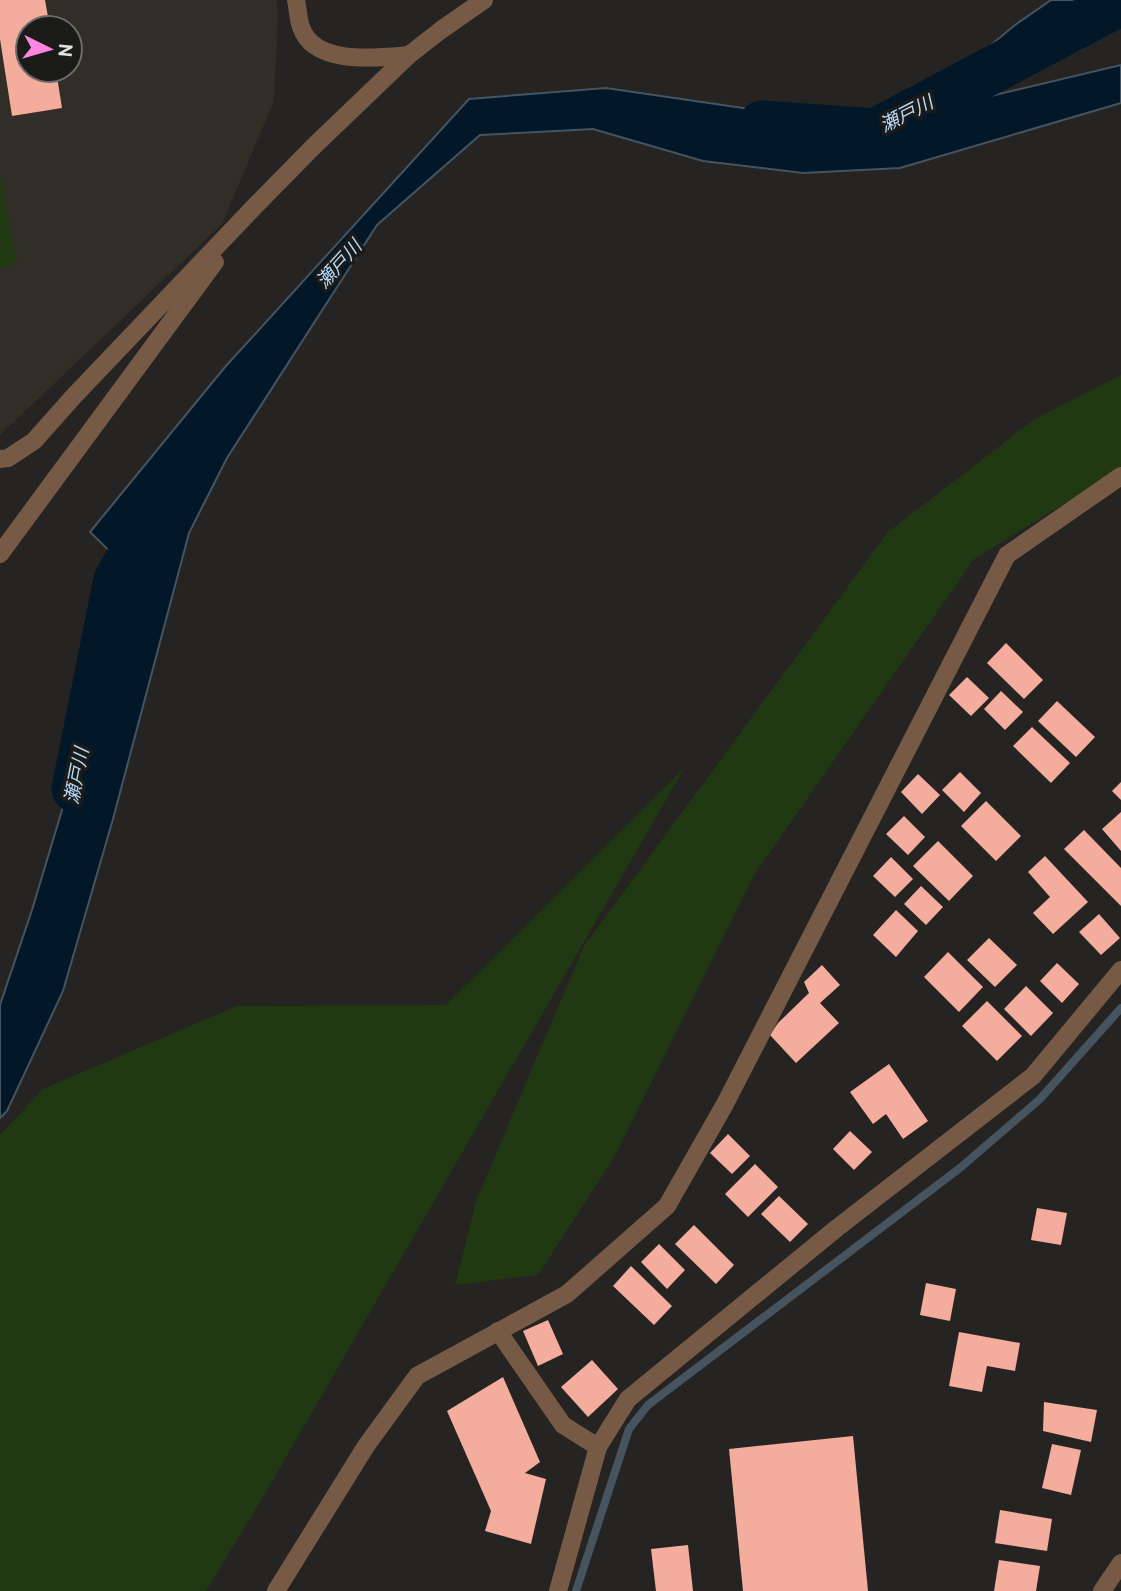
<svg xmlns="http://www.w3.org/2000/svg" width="1121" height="1591" viewBox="0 0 1121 1591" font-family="Overpass,'Noto Sans JP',sans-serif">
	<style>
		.built { fill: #302e26; fill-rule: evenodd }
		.green { fill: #213912 }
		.water { fill: #021728; stroke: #465460; stroke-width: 2 }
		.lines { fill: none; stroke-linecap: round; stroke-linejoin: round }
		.stream { stroke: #465460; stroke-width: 8 }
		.river { stroke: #021728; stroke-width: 47 }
		.building { fill: #f4ac9d }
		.minor { stroke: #775a46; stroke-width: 18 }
		.labels { text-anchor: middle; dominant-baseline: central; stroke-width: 7; stroke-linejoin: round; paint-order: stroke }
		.water-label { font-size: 19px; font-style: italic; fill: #b7dbf9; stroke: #1b1b19 }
	</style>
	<rect width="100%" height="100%" fill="#252422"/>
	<path class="built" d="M0 0H276L278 12 274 101 222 224 0 435ZM28 28H70V70H28Z"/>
	<g class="green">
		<path d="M0 174 17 264 0 267Z"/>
		<path d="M1121 375V469L974 559 754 875 615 1156 538 1275 455 1285 476 1201 584 946 888 532 1035 419Z"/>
		<path d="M685 767 266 1492 206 1591H0V1135L43 1089 237 1006 446 1005Z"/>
	</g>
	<path class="water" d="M1051 0H1109L970 101 1121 65V103L900 168 803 173 703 161 593 129 480 135 377 225 227 458 189 533 113 819 63 991 7 1111 0 1118V1005L32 910 87 727 125 566 90 532 225 367 469 99 606 88 743 108 867 139 907 115 1015 25Z"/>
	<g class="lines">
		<path class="stream" d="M576 1591 629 1429 648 1405 960 1168 1040 1099 1121 1008"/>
		<g class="river">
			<path d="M762 124 875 132 1121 2"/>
			<path d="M75 789 117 580 157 511"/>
		</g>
	</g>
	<g class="building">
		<path d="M0 0H45L50 28H28V70H56L62 108 12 116 0 39Z"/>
		<path d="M1006 643 1043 680 1024 699 987 663Z"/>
		<path d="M967 677 989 698 971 716 949 695Z"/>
		<path d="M1001 691 1023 712 1005 730 984 709Z"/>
		<path d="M1057 701 1095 737 1076 757 1038 721Z"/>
		<path d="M1032 727 1070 763 1051 783 1013 746Z"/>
		<path d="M960 772 981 793 964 812 942 790Z"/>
		<path d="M918 774 940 795 922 814 901 792Z"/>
		<path d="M1121 782V800L1112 791Z"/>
		<path d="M986 801 1021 836 996 861 961 826Z"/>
		<path d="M1121 812V851L1102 829Z"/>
		<path d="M904 816 925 837 908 855 886 834Z"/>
		<path d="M1084 830 1121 868V906L1064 849Z"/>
		<path d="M938 841 973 876 949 901 913 866Z"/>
		<path d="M1045 856 1088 902 1053 934 1033 913 1050 897 1028 872Z"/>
		<path d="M891 857 913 879 895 897 873 876Z"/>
		<path d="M921 886 943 907 926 925 904 904Z"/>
		<path d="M896 910 918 931 896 957 873 935Z"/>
		<path d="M1099 914 1120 938 1101 955 1079 932Z"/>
		<path d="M989 938 1017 965 995 987 967 960Z"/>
		<path d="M948 952 983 987 959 1012 924 977Z"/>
		<path d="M1057 963 1079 984 1062 1003 1040 981Z"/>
		<path d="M822 965 840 985 820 1003 839 1023 796 1063 770 1035 778 1023 809 993 804 982Z"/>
		<path d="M1026 986 1053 1013 1031 1036 1004 1009Z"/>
		<path d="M987 1001 1022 1036 997 1061 962 1026Z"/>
		<path d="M889 1064 928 1121 903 1139 886 1114 873 1124 850 1092Z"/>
		<path d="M850 1131 872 1152 854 1170 833 1149Z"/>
		<path d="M728 1134 750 1156 732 1174 710 1153Z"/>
		<path d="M755 1164 778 1187 748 1217 725 1194Z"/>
		<path d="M779 1196 808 1224 790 1242 761 1214Z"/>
		<path d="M1037 1208 1067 1213 1061 1245 1031 1240Z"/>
		<path d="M694 1225 734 1265 716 1284 675 1244Z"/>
		<path d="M659 1244 685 1270 667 1289 641 1262Z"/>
		<path d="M631 1266 672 1306 654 1325 613 1286Z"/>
		<path d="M926 1283 956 1289 950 1321 920 1315Z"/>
		<path d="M548 1320 563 1354 538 1366 523 1331Z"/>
		<path d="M959 1332 1020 1343 1015 1371 987 1366 982 1392 949 1386Z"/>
		<path d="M592 1360 618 1389 588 1417 561 1387Z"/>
		<path d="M503 1377 540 1462 525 1473 546 1479 531 1544 485 1531 491 1511 447 1411Z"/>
		<path d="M1044 1402 1097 1410 1091 1442 1043 1431Z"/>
		<path d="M853 1436 868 1591H743L729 1449Z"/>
		<path d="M1052 1444 1081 1450 1071 1495 1042 1488Z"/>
		<path d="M1000 1510 1052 1519 1047 1551 995 1543Z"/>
		<path d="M688 1545 693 1591H656L651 1549Z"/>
		<path d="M999 1560 1040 1566 1036 1591H994Z"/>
	</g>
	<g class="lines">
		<g class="minor">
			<path d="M296 0C298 9 298 19 301 27 314 66 377 58 409 55"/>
			<path d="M0 459 8 458 34 441 74 396 256 205 314 146 409 55 441 30 484 0"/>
			<path d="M0 554 215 262"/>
			<path d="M498 1331 563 1425 598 1447"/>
			<path d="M276 1591 366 1446 417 1376 567 1294 667 1206 725 1104 1007 555 1121 476"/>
			<path d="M558 1591 598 1447 628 1399 837 1228 1033 1076 1121 970"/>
			<path d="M1102 1591 1121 1563"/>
		</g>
	</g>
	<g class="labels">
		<g class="water-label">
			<text transform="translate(907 115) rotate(-27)">瀬戸川</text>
			<text transform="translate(340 265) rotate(-48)">瀬戸川</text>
			<text transform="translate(78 776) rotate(-79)">瀬戸川</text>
		</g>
	</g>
	<g transform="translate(49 49) rotate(95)"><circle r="33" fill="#1b1b19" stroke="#6b6b69" stroke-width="2"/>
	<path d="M0-5L12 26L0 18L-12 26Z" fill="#fe86e1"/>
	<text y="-10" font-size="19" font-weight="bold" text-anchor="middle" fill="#e3e3e1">N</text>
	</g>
</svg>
